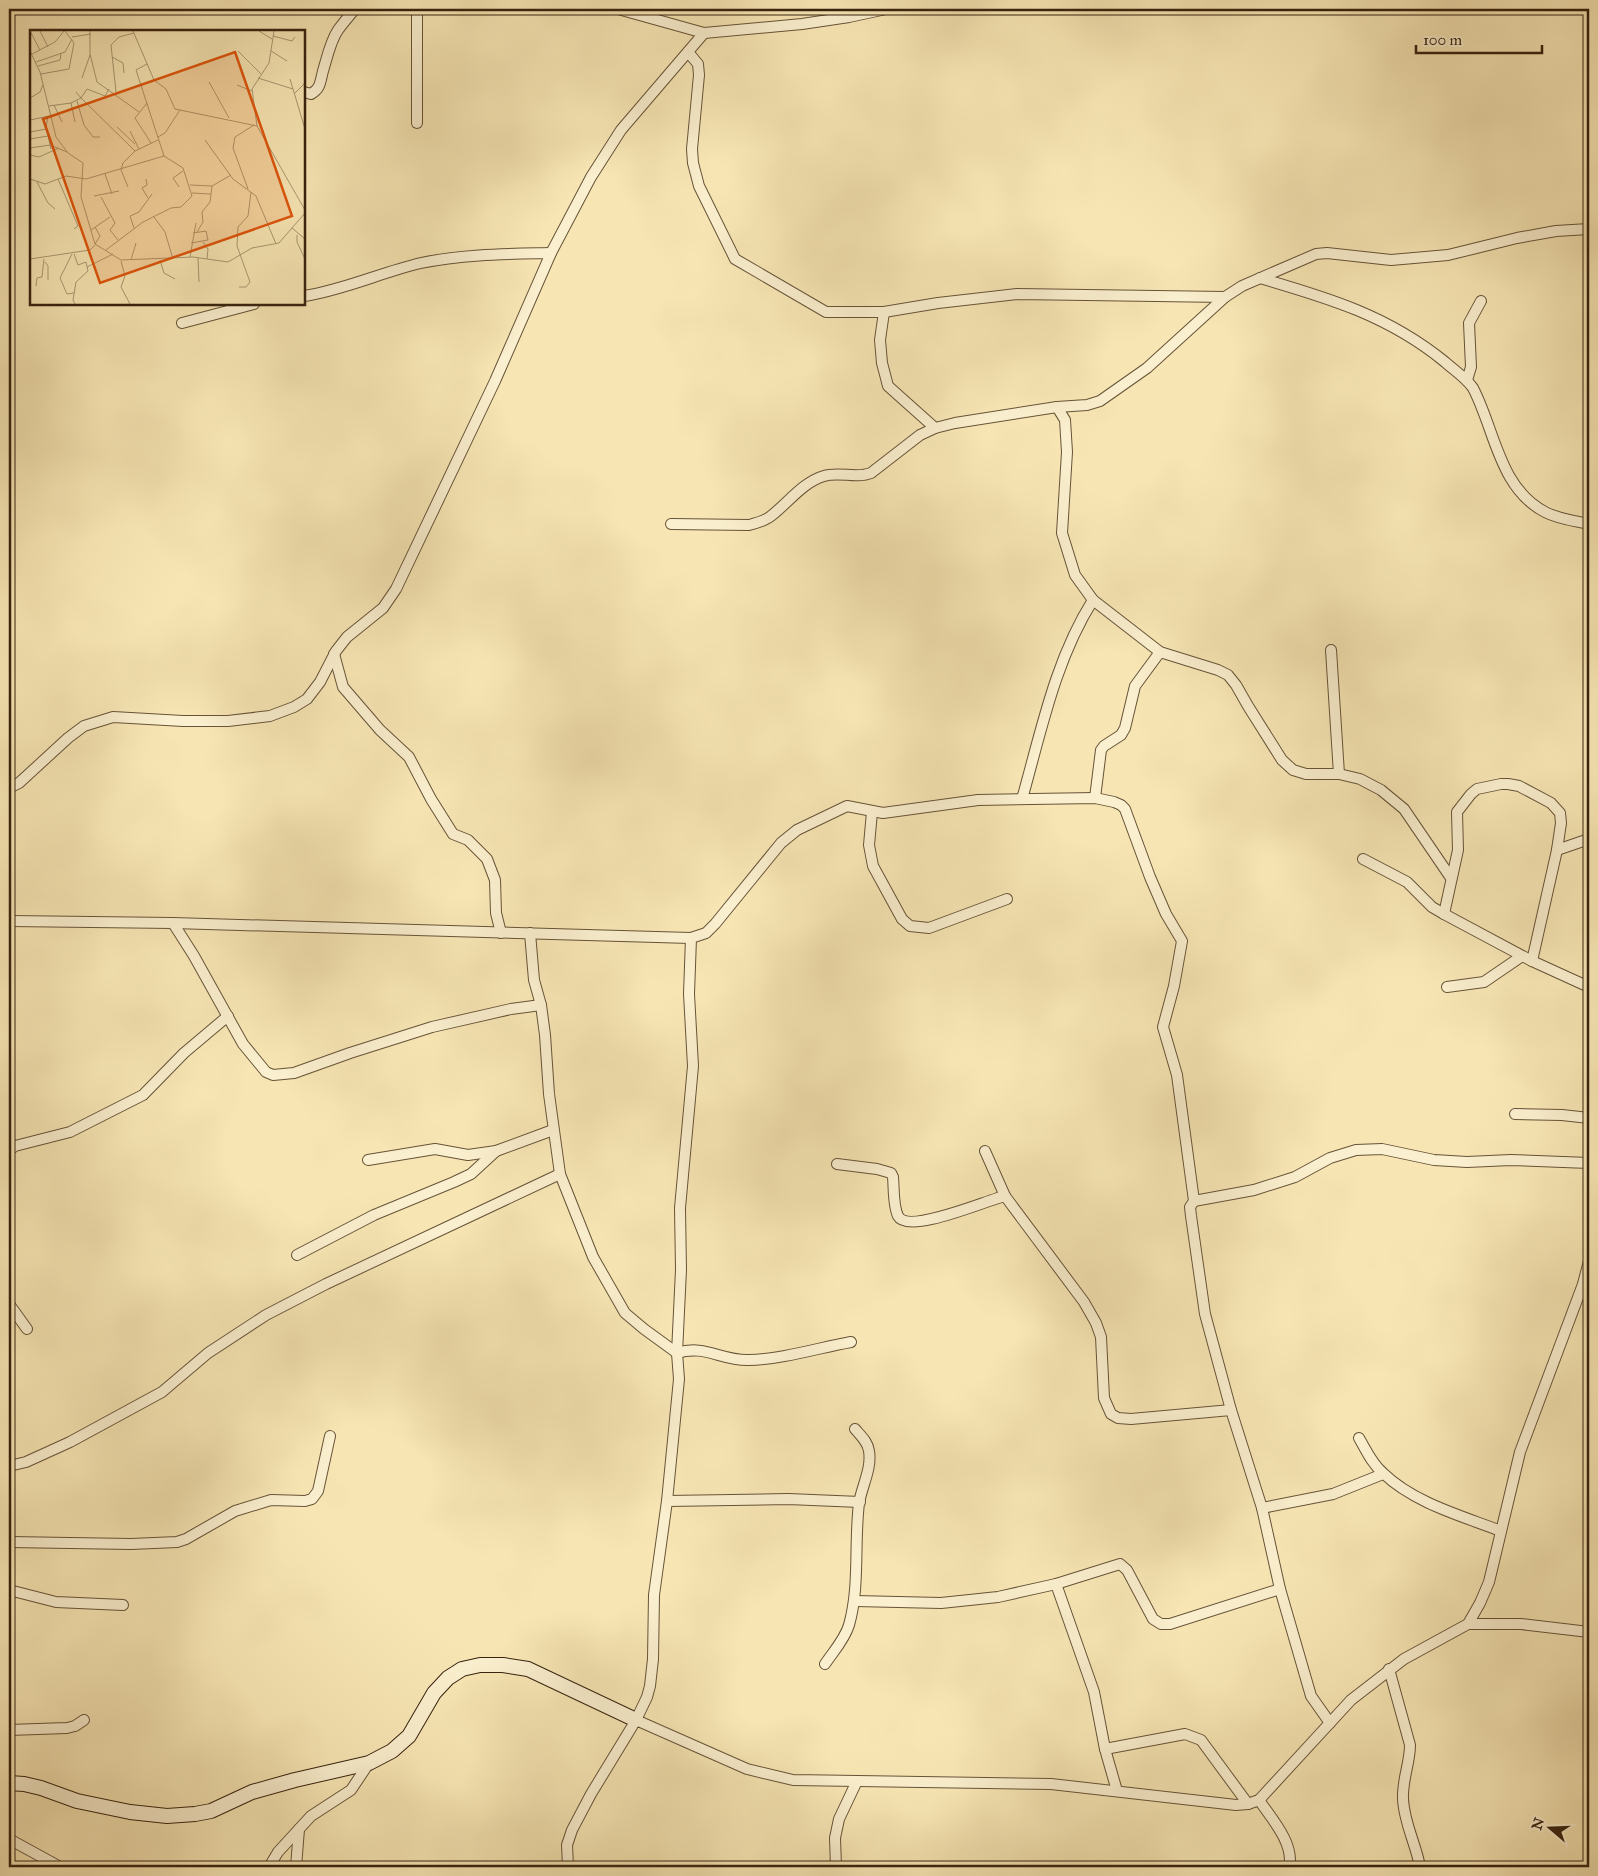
<svg xmlns="http://www.w3.org/2000/svg" width="1598" height="1876" viewBox="0 0 1598 1876" font-family="'IM FELL Great Primer',serif">
	<style>
		.lines { fill: none; stroke-linecap: round; stroke-linejoin: round }
		.street-casing { stroke: #675338; stroke-width: 12 }
		.secondary-casing { stroke: #37220f; stroke-width: 16 }
		.street { stroke: #faefce; stroke-width: 10 }
		.secondary { stroke: #faefce; stroke-width: 14 }
		.inset-road { fill: none; stroke: #aa9872; stroke-width: 1 }
		.view { fill: #df560c; fill-opacity: 0.15; stroke: #df560c; stroke-width: 2.5 }
		.inset-edge { fill: none; stroke: #37220f; stroke-width: 2.5 }
	</style>
	<rect width="100%" height="100%" fill="#f7e6b4"/>
	<filter id="stains"><feTurbulence type="fractalNoise" baseFrequency=".004" numOctaves="4"/><feColorMatrix values="0 0 0 0 .2 0 0 0 0 .09 0 0 0 0 .02 0 0 0 .5 -.17"/></filter>
	<radialGradient id="worn" r=".72"><stop offset=".6" stop-color="#630" stop-opacity="0"/><stop offset="1" stop-color="#630" stop-opacity=".3"/></radialGradient>
	<g class="lines">
		<defs>
			<g id="street">
				<path d="M618 9 704 33 802 24 849 17 886 9"/>
				<path d="M688 52 698 64 699 75 692 149 693 163 699 186 735 259 826 312H884L938 303 1017 294 1225 297"/>
				<path d="M304 92 311 94C321 88 320 82 323 71 327 58 330 42 338 30 343 23 349 16 355 9"/>
				<path d="M417 123V9"/>
				<path d="M1260 278C1329 298 1389 316 1445 362 1455 371 1466 378 1473 388 1495 430 1499 488 1545 512 1558 519 1575 521 1589 524"/>
				<path d="M304 296C344 290 382 272 421 263 463 254 508 254 551 253"/>
				<path d="M884 312 880 340 882 363 888 386 935 428"/>
				<path d="M182 323 254 304"/>
				<path d="M1467 380 1471 367 1469 323 1481 301"/>
				<path d="M1057 407 1065 420 1067 452 1062 533 1075 575 1093 600 1160 652 1218 670 1228 675 1236 685 1248 706 1282 760 1293 770 1306 774H1339L1360 779 1381 790 1404 809 1451 878"/>
				<path d="M671 524 749 525C757 523 765 521 771 516 788 503 803 482 824 476 839 471 856 479 871 473L920 435 935 428 955 423 1057 407 1087 405 1100 401 1147 368 1225 297 1242 286 1316 254 1327 253 1391 260 1448 255 1517 238 1556 231 1589 229"/>
				<path d="M1331 650 1339 774"/>
				<path d="M334 654 343 687 380 730 409 757 431 799 453 834 468 840 487 859 495 880 496 913 501 933"/>
				<path d="M9 788 19 783 68 738 84 726 113 717 183 721H228L270 716 294 707 307 699 320 682 336 651 347 637 383 608 396 589 495 381 551 253 591 177 621 130 704 33"/>
				<path d="M1095 798 1101 750 1104 746 1121 735 1125 728 1135 686 1160 652"/>
				<path d="M1022 799C1041 732 1055 660 1093 600"/>
				<path d="M872 812 869 845 873 866 902 919 910 926 929 928 1007 899"/>
				<path d="M1557 850 1589 839"/>
				<path d="M1363 859 1407 882 1432 907 1444 914 1532 961 1589 987"/>
				<path d="M1444 914 1458 850 1457 812 1471 794 1477 789 1501 784H1508L1519 786 1551 803 1560 813 1561 823 1557 850 1532 961"/>
				<path d="M9 921 173 923 691 938 706 933 715 924 781 843 797 830 847 806 883 813 978 800 1095 798 1114 802 1121 805 1125 809 1150 877 1166 914 1182 941 1174 986 1163 1027 1177 1075 1194 1201 1190 1207 1191 1216 1205 1314 1231 1410 1262 1508 1280 1589 1311 1696 1330 1723"/>
				<path d="M173 923 194 956 243 1044 266 1072 273 1075 294 1073 350 1053 432 1027 511 1009 541 1005"/>
				<path d="M530 933 534 980 541 1005 545 1035 549 1094 560 1174 593 1257 625 1313 644 1329 677 1353C705 1344 721 1361 749 1360 783 1359 818 1348 851 1342"/>
				<path d="M1447 987 1484 982 1522 956"/>
				<path d="M1515 1114 1562 1115 1589 1118"/>
				<path d="M9 1150 15 1146 70 1132 143 1095 184 1053 228 1016"/>
				<path d="M985 1151 1005 1196 1084 1302 1096 1323 1101 1337 1104 1398 1111 1414 1118 1418 1131 1419 1231 1410"/>
				<path d="M368 1160 435 1149 468 1155 496 1151 553 1130"/>
				<path d="M837 1164 877 1169 891 1173 893 1177C894 1188 893 1206 898 1216 908 1235 987 1200 1005 1196"/>
				<path d="M1194 1201 1254 1190 1295 1177 1330 1158 1356 1150 1382 1149 1434 1160 1467 1162 1511 1160 1589 1163"/>
				<path d="M297 1255 374 1215 454 1182 471 1174 496 1151"/>
				<path d="M9 1304 27 1329"/>
				<path d="M1359 1438C1366 1450 1372 1464 1383 1473 1414 1503 1462 1516 1501 1531"/>
				<path d="M9 1466 26 1462 70 1442 162 1392 208 1353 266 1315 326 1284 560 1174"/>
				<path d="M667 1501 788 1499 860 1502"/>
				<path d="M1262 1508 1333 1494 1383 1474"/>
				<path d="M9 1542 131 1544 177 1542 186 1539 235 1511 271 1500 305 1501 312 1499 318 1491 330 1436"/>
				<path d="M1056 1584 1094 1692 1105 1749 1117 1791"/>
				<path d="M9 1590 56 1602 123 1605"/>
				<path d="M855 1601 941 1603 998 1597 1056 1584 1120 1564 1127 1570 1153 1619 1161 1624H1170L1280 1589"/>
				<path d="M1468 1624H1521L1589 1632"/>
				<path d="M825 1664C833 1652 845 1639 849 1625 860 1586 854 1544 859 1503 862 1486 872 1468 869 1451 868 1442 861 1436 855 1429"/>
				<path d="M1389 1669 1410 1745C1410 1763 1402 1780 1403 1799 1404 1823 1416 1844 1420 1867"/>
				<path d="M636 1720 747 1769 793 1780 1051 1784 1236 1805 1248 1804 1259 1800 1351 1700 1404 1659 1468 1624 1480 1603 1489 1582 1520 1452 1583 1284 1589 1261"/>
				<path d="M9 1730 67 1728 75 1726 84 1720"/>
				<path d="M1105 1749 1185 1734 1201 1740 1248 1804"/>
				<path d="M1259 1800C1271 1818 1295 1844 1289 1867"/>
				<path d="M9 1839 60 1867"/>
				<path d="M269 1867 278 1852 311 1816 351 1790 369 1763"/>
				<path d="M296 1867 299 1829"/>
				<path d="M568 1867 567 1845 572 1830 591 1794 636 1720 647 1697 650 1686 653 1659 654 1595 667 1501 679 1379 677 1353 681 1270 680 1208 693 1066 689 994 691 938"/>
				<path d="M836 1867 835 1838 839 1819 857 1781"/>
			</g>
			<path id="secondary" d="M9 1783 24 1784 41 1788 77 1801 130 1812 167 1816 195 1814 211 1811 252 1792 295 1780 369 1763 392 1751 409 1736 434 1693 448 1678 462 1669 480 1665H503L528 1669 636 1720"/>
		</defs>
		<use href="#street" class="street-casing"/>
		<use href="#secondary" class="secondary-casing"/>
		<use href="#street" class="street"/>
		<use href="#secondary" class="secondary"/>
	</g>
	<g transform="translate(30 30)">
		<rect width="275" height="275" fill="#f7e6b4"/>
		<path class="inset-road" d="M0 1 10 20M10 1 18 17M60 1V24L67 52 109 82M103 1 124 50 136 59 145 79 227 96M229 1 242 9M244 1 239 33 222 59 227 96 275 180M243 6 262 11 265 7M42 7 61 4M0 21 10 42 26 107 38 123 53 133 51 167 65 214 91 230 163 227 198 232 222 218 249 213 275 183M208 21 231 44M241 21 257 31M2 24 25 12 34 1M82 27 93 33 94 43M6 32 35 22 42 9M8 36 30 30 31 23M11 44 39 39 44 13 35 1M52 48 60 25M228 48 263 59M260 49 275 99M179 52 199 88M207 55 222 61M46 62 51 68 57 59 75 66 79 59M86 62 81 15 89 7 104 3M264 64 275 53M0 68 10 62 13 55M47 71 54 95 63 107H70M41 73 45 92M117 73 105 88 121 113M24 75 32 92M19 76 41 73 51 68 105 121M18 86 16 97 21 119M0 90 19 86M87 97 105 114M100 101 109 119M0 102 16 99M128 107 135 103 150 80M0 109 18 106M175 110 203 149 226 166 246 214M0 118 20 115 37 122M0 125 9 127 29 118M75 144 82 164M0 149 15 154 36 146 56 149 134 126M28 149 48 196 44 199M116 149 117 155 112 158 118 168M7 152 18 173 25 179M160 155 182 156M98 157 91 140 93 133 105 121 128 110M149 157 143 148 153 141M218 159 203 118 205 107 224 95M162 163 180 164M64 166 89 161M71 167 85 193 80 200 88 210M124 187 135 202 143 229M104 198 100 186 109 182 122 164M262 198 275 209M61 200 80 187M167 202 173 192 172 182 180 172 182 156 201 145M267 205V212L275 229M173 212 178 219 177 229M161 213 178 210 176 201 163 203M65 214 70 206 65 197M76 220 113 192 141 178 151 177 162 166 153 138 134 126 106 40 117 34M42 224 30 248 37 264 44 263M44 224 48 235 56 232 58 241 46 252 43 270 45 274M160 227 166 193M168 228 169 252M0 229 60 220 65 215M101 230 106 213M130 230 134 243 145 249M91 231 95 246 91 257 100 274M15 232 18 236V250M57 237 83 224M6 256 7 248 12 247 14 229M209 257H216L220 252 207 216 208 197 218 186 221 162"/>
		<path class="view" d="M205 22 262 186 70 253 13 89Z"/>
		<rect width="275" height="275" class="inset-edge"/>
	</g>
	<rect width="1598" height="1876" fill="none" stroke="#f7e6b4" stroke-width="30"/>
	<rect x="10" y="10" width="1578" height="1856" fill="none" stroke="#37220f" stroke-width="2.5"/>
	<rect x="15" y="15" width="1568" height="1846" fill="none" stroke="#37220f"/>
	<g transform="translate(1550 1828) rotate(289)" stroke="#faefce" stroke-width="4" paint-order="stroke">
	<path d="M0-4L9 19L0 12L-9 19Z" fill="#37220f"/>
	<text y="-8" font-size="14" font-weight="bold" text-anchor="middle" fill="#37220f">N</text>
	</g>
	<path d="M1416 45v8h126v-8" fill="none" stroke="#37220f" stroke-width="2.5"/>
	<text x="1423" y="45" font-size="15" fill="#37220f" stroke="#faefce" stroke-width="4" paint-order="stroke">100 m</text>
	<rect width="100%" height="100%" filter="url(#stains)"/>
	<rect width="100%" height="100%" fill="url(#worn)"/>
</svg>
